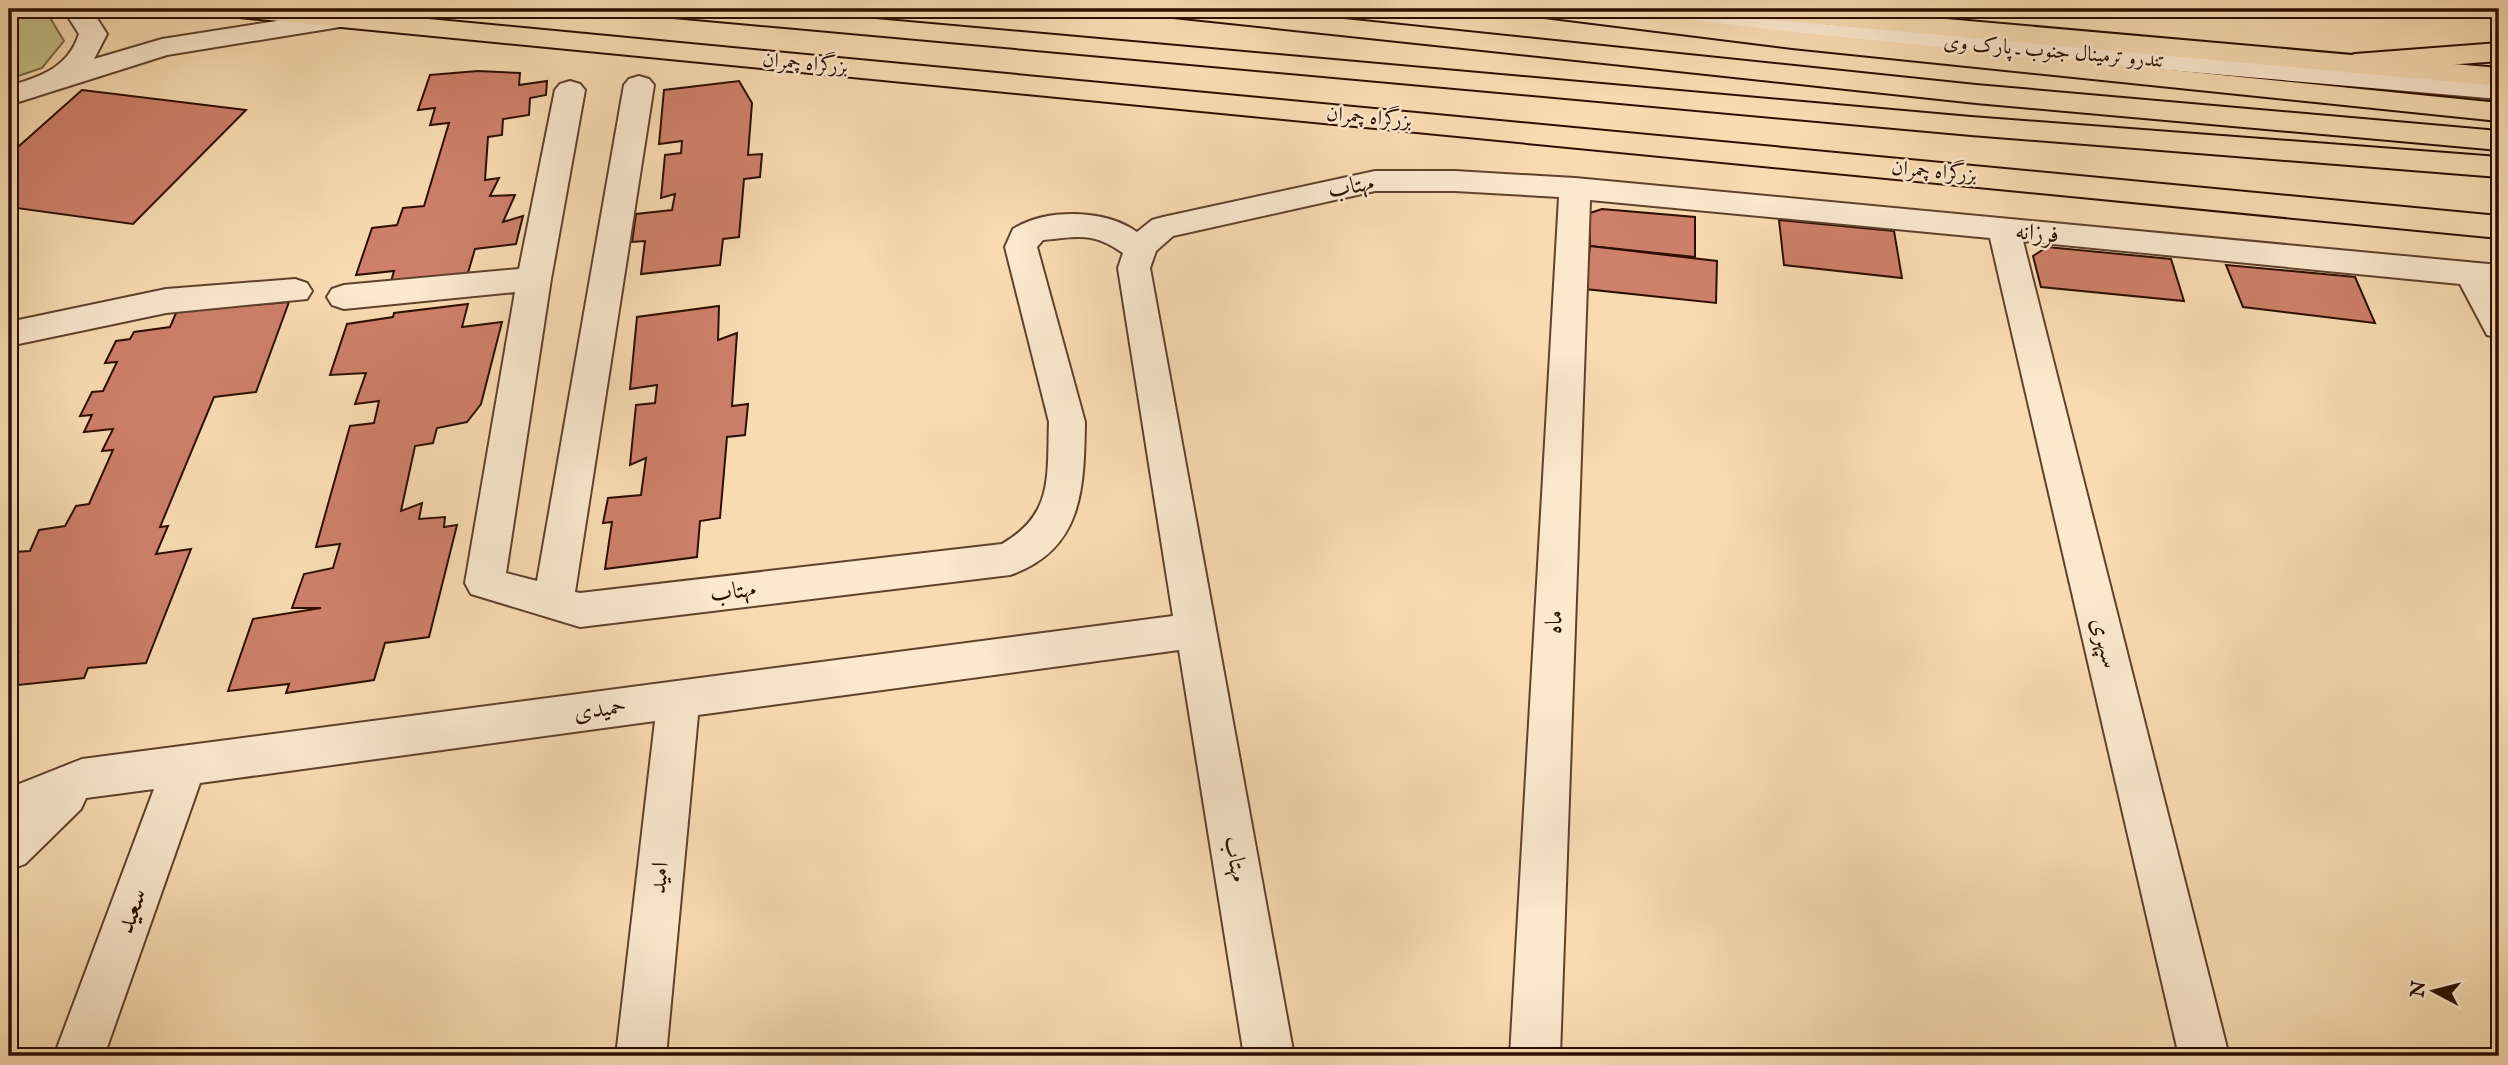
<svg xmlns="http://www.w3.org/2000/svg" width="2508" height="1065" viewBox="0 0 2508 1065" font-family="'IM FELL English',Amiri,serif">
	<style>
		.green { fill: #c5be87; stroke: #796644; stroke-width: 2 }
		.building { fill: #ce806a; stroke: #2d0e00; stroke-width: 2 }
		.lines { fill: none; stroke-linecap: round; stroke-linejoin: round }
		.minor-casing { stroke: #60412c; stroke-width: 4 }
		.major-casing { stroke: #2d0e00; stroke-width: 4 }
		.highway-casing { stroke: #2d0e00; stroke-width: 4 }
		.minor { fill: #fbe8cd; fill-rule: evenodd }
		.major { fill: #f9dbb2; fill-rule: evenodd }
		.highway { fill: #f9dbb2; fill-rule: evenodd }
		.labels { text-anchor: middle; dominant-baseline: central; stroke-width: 5; stroke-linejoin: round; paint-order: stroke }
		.far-street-label { font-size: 21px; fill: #2d0e00; stroke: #fbe8cd }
		.street-label { font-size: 24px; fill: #2d0e00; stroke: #fbe8cd }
		.near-street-label { font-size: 28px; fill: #2d0e00; stroke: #fbe8cd }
	</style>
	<rect width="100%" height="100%" fill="#f9dbb2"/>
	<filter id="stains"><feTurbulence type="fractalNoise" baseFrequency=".00286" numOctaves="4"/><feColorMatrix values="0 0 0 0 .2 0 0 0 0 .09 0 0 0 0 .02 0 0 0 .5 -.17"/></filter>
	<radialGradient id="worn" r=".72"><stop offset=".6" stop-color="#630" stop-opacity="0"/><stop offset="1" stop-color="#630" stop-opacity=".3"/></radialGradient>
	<path class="green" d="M9 12 49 16 64 41 42 68 9 79Z"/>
	<g class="building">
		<path d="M478 71 520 73 519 85 547 81 546 95 530 98 529 115 503 119 502 135 488 137 485 180 499 178 490 196 515 195 503 222 523 216 516 244 475 249 467 276 390 285 394 271 356 275 372 228 397 225 403 208 424 206 449 123 430 125 435 108 418 110 430 75Z"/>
		<path d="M739 81 752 103 748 155 762 154 760 177 744 179 739 237 723 239 720 265 641 274 645 241 632 242 636 214 672 210 675 194 661 198 665 155 681 153 682 141 659 144 664 90Z"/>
		<path d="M82 90 246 110 133 224 9 207V155Z"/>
		<path d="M1602 209 1695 217V257L1590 246V213Z"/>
		<path d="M1779 220 1894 231 1902 278 1784 265Z"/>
		<path d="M1590 246 1717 261 1716 303 1585 289Z"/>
		<path d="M2047 247 2171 259 2184 301 2041 287 2033 256Z"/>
		<path d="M2226 265 2355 277 2375 323 2243 307Z"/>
		<path d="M243 300 241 306 289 302 256 392 214 397 160 527 168 526 156 554 191 549 146 663 88 668 84 678 9 686V674L18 652 9 653V589L13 581H9V564L14 552 30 551 39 530 65 526 76 506 89 504 113 450 102 451 113 429 84 432 92 415 80 416 92 392 103 391 117 362 105 363 116 341 130 339 134 332 170 327 179 306Z"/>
		<path d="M468 304 462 327 502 322 481 404 467 422 437 428 433 443 415 446 401 511 422 503 419 519 445 517 444 527 457 525 429 637 385 643 374 680 286 693 289 684 228 691 253 619 321 608H292L304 574 333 568 340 544 316 547 350 426 374 423 379 401 355 404 366 373 330 375 347 324 393 317 394 313Z"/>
		<path d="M719 306 718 340 737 333 732 406 748 404 745 435 727 437 720 518 700 521 697 557 605 569 612 522 603 523 608 498 641 495 646 458 630 465 636 405 655 403 657 385 630 389 637 317Z"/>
	</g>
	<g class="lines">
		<defs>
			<g id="minor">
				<path d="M63 9H91L107 34 94 59 162 39 340 11 350 13 354 19 350 25 340 27 167 55 9 105V86C40 77 68 68 79 34Z"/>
				<path d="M1596 9H1686L1835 25 2499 81V99L1835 41 1610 17 1600 15Z"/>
				<path d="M639 76 649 79 654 85 575 592 580 593 1002 544C1054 514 1047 476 1049 422L1005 247 1013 229C1046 208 1105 209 1137 232L1152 220 1163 217 1375 171H1455L1575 178 2499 265V287H2495L2499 294V338L2487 335 2460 284 2023 241 2229 1056H2179L1990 238 1590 200 1560 1056H1510L1559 197 1455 191H1375L1173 236 1156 251 1150 268 1294 1056H1244L1179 650 698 715 666 1056H616L655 721 200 783 104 1056H54L154 789 86 798 81 809 25 864 9 870V788L82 759 1173 616 1118 268 1123 253C1092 231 1078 237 1043 240L1037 247 1085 422C1084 488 1083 550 1010 575L580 627 471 594 465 583 515 292 344 309 332 305 327 297 332 289 344 285 519 269 555 90 560 84 570 81 580 84 585 90 551 279 506 573 537 581 624 85 629 79Z"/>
				<path d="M295 279 307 283 312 291 307 299 166 313 9 346V322L166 289Z"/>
			</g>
			<path id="major" d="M2499 43V61L2355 72 2345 69 2341 63 2345 57 2355 54Z"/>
			<g id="highway">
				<path d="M225 9H323L2499 216V238L239 17 229 15Z"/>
				<path d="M659 9H763L1971 117 2499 157V177L1971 135 673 17 663 15Z"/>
				<path d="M1159 9H1249L1976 85 2499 131V150L1976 103 1173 17 1163 15Z"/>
				<path d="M1530 9H1608L1792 32 2499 103V121L1792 48 1544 17 1534 15Z"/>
				<path d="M1729 9H1833L2499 68V86L1743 17 1733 15Z"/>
			</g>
		</defs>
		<use href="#minor" class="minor-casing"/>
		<use href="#major" class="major-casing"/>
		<use href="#highway" class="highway-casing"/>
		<use href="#minor" class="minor"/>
		<use href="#major" class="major"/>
		<use href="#highway" class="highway"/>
	</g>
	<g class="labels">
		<g class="far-street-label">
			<text transform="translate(2054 52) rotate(5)">تندرو ترمینال جنوب ـ پارک وی</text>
			<text transform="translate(805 64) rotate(5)">بزرگراه چمران</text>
			<text transform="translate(1369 118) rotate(5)">بزرگراه چمران</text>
			<text transform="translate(1934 172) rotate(5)">بزرگراه چمران</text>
		</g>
		<g class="street-label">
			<text transform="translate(1351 187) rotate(-10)">مهتاب</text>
			<text transform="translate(2037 234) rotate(5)">فرزانه</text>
			<text transform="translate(733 592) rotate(-7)">مهتاب</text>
			<text transform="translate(1555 622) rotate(-87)">ماه</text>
			<text transform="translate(2104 643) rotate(76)">سپهری</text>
			<text transform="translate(600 710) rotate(-8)">حمیدی</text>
			<text transform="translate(1235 859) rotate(80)">مهتاب</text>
			<text transform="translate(660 878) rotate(-84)">امید</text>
		</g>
		<g class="near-street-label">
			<text transform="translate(132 911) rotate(-70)">سعید</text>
		</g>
	</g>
	<rect width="2508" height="1065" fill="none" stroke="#f9dbb2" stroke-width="35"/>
	<rect x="10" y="10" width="2487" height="1044" fill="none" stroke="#2d0e00" stroke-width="3.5"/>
	<rect x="18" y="18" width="2473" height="1030" fill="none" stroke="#2d0e00" stroke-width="2"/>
	<g transform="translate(2434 991) rotate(277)" stroke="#fbe8cd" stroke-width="5" paint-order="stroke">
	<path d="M0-5L12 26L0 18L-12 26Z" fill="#2d0e00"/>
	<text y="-10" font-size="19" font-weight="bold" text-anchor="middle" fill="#2d0e00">N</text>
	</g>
	<rect width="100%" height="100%" filter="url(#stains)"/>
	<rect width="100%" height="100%" fill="url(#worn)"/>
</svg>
